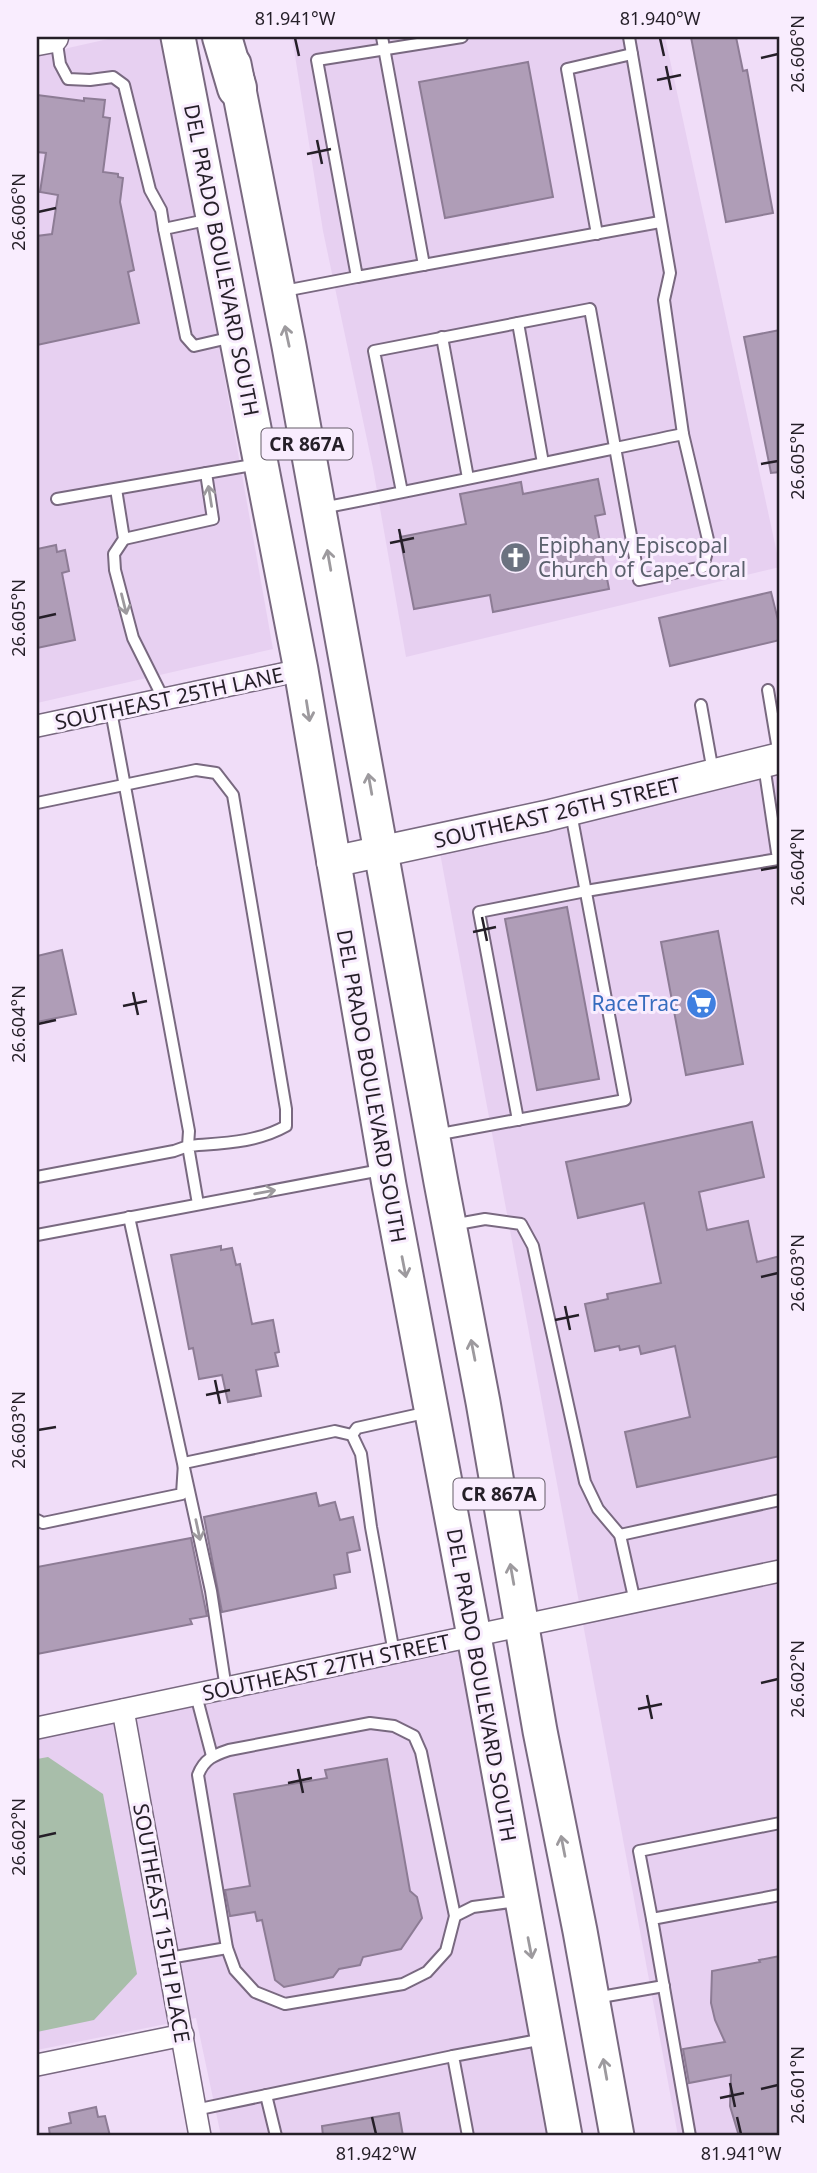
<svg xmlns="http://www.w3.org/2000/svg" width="817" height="2173" viewBox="0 0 817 2173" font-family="'Noto Sans',sans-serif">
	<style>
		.built { fill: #e7d0f1 }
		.green { fill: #a8beaa }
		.building { fill: #af9db7; stroke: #8d7c95; stroke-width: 2 }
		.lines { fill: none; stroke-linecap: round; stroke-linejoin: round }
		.lane-casing { stroke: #796980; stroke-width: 14 }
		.street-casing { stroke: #796980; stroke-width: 24 }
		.secondary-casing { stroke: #796980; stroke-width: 33 }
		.primary-casing { stroke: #796980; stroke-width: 37 }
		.highway-casing { stroke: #796980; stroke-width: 42 }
		.lane { stroke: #fff; stroke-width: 10 }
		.street { stroke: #fff; stroke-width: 21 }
		.secondary { stroke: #fff; stroke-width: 30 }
		.primary { stroke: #fff; stroke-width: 33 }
		.highway { stroke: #fff; stroke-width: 38 }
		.oneway { stroke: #9d9a9e }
		.ticks { fill: none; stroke: #251f28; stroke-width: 2.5 }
		.labels { text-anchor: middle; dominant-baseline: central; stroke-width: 6; stroke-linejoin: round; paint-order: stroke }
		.shield { fill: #f9edfe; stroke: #655d68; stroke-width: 2 }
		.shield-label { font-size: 19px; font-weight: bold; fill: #251f28 }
		.street-label { font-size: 21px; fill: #251f28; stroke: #f9edfe }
		.worship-label { font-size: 21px; fill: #5b616d; stroke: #f9edfe; text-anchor: start }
		.shop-label { font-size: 21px; fill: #366cbe; stroke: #f9edfe; text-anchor: end }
		.neatline { fill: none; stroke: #251f28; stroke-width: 2.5 }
		.ticks-label { font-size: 18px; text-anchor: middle; fill: #251f28 }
	</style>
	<rect width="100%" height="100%" fill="#f0ddf8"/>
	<g class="built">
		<path d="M117 37H162L181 132 273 649 37 703V55Z"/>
		<path d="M292 37H665L780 567 406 657 373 468 323 231Z"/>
		<path d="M780 773V2136H678L440 853Z"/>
		<path d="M455 1634 549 2136H221L196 2018 37 2050V1721Z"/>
	</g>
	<path class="green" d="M48 1757 103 1794 137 1974 94 2020 37 2032V1759Z"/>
	<g class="building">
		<path d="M691 37H736L743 71 747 70 773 213 726 222Z"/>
		<path d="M528 62 553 197 445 218 419 82Z"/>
		<path d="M37 95 84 101V98L105 100 103 117 110 118 103 172 118 174V177L123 178 120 202 134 270 128 272 139 323 37 345V236L52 234 58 195 40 192 46 153 37 152Z"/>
		<path d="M780 330V472L771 473 744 337Z"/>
		<path d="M598 479 605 514 595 516 609 589 493 612 490 595 414 609 400 537 466 524 460 494 521 482 523 494Z"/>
		<path d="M56 545 57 552 65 550 69 571 62 573 75 640 37 648V549Z"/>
		<path d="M771 592 780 628V640L670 666 659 618Z"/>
		<path d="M567 907 599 1079 537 1090 505 919Z"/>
		<path d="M718 931 743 1064 686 1075 661 942Z"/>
		<path d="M62 950 76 1014 37 1022V956Z"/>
		<path d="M752 1122 764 1177 699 1192 707 1230 748 1221 757 1262 780 1256V1456L637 1487 625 1432 690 1417 675 1346 641 1354 639 1346 620 1350 619 1346 595 1351 585 1304 608 1299 607 1294 661 1283 644 1203 578 1218 566 1162Z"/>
		<path d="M221 1246V1250L232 1248 236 1265 240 1264 252 1324 273 1320 279 1352 275 1353 278 1366 256 1370 261 1396 228 1402 222 1375 199 1379 193 1348 189 1349 171 1255Z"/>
		<path d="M316 1493 319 1506 335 1502 340 1520 353 1517 360 1550 347 1553 350 1572 334 1575 336 1588 222 1612 204 1517Z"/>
		<path d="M191 1538 207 1616 190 1619 192 1624 37 1654V1567Z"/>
		<path d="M387 1759 410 1891 417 1897 422 1918 401 1949 363 1957 360 1965 339 1969 333 1977 284 1987 275 1980 262 1920 257 1921 255 1912 230 1916 225 1890 250 1886 234 1794 327 1778 325 1770Z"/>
		<path d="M780 1956V2136H739L730 2106 731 2075 689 2083 683 2049 725 2042 715 2020 711 2003 712 1971 760 1962 759 1960Z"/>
		<path d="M96 2107 98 2117 105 2116 110 2136H50L49 2128 71 2123 69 2113Z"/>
		<path d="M399 2113 403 2136H323L322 2126Z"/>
	</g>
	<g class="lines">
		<defs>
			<g id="lane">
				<path d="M56 37 60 64 68 79 90 80 113 77 124 85 150 190 161 210 164 229"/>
				<path d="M382 37 424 265"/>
				<path d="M462 37 317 60 357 277 660 222"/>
				<path d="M629 37 670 273 664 300 683 434"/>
				<path d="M211 219 164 229 186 337 194 346 233 337"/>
				<path d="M597 234 567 69 632 54"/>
				<path d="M284 291 357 277"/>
				<path d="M518 323 543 463"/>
				<path d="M442 337 468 478"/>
				<path d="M116 489 124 539 114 554 115 570 133 638 163 698"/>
				<path d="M57 499 258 464"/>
				<path d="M322 508C442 485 563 459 683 434L709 544 703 567 639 580 590 309 374 351 402 492"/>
				<path d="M124 539 213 519 206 473"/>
				<path d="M768 690 779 756"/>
				<path d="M701 705 713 772"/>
				<path d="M37 803 196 770 216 773 233 795 286 1109V1126C256 1143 222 1143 188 1146L198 1204"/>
				<path d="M518 1120 479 912 586 891 778 859 764 765"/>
				<path d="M435 1135 625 1100 571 813"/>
				<path d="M37 1177 174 1151 188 1146 189 1131 111 711"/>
				<path d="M129 1217 211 1591 226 1689"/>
				<path d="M452 1225 485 1219 521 1224 533 1246 585 1482 598 1509 620 1535 635 1602"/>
				<path d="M37 1235 381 1170"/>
				<path d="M352 1435 357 1428 429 1412"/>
				<path d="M37 1520 43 1523 182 1494 184 1463 335 1431 352 1435 361 1454 371 1527 394 1653"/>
				<path d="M620 1535 780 1500"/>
				<path d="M196 1695 212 1756"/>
				<path d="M370 1723 394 1726 414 1736 421 1752 455 1916 446 1951 427 1972 403 1984 285 2004 255 1992 235 1970 227 1948 198 1775C204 1759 214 1755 229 1750Z"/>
				<path d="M455 1916 473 1907 518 1901"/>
				<path d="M652 1919 639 1851 780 1823"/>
				<path d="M169 1958 227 1948"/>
				<path d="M595 1998 664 1986"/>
				<path d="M266 2095 276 2136"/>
				<path d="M195 2110 453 2056"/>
				<path d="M468 2136 453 2056 544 2039"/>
				<path d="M690 2136 652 1919 780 1895"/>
			</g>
			<g id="street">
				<path d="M37 726 301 670"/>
				<path d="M123 1710 200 2136"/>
				<path d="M37 1728 780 1571"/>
				<path d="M37 2065 183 2035"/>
			</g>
			<g id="secondary">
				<path d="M37 40 53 37"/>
				<path d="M332 862 546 816 780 758"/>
			</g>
			<g id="primary">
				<path d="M178 37 301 670 389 1185 474 1636 565 2136"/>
				<path d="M234 64 289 346 441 1182 483 1402 540 1731 580 1931 617 2136"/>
			</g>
			<path id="highway" d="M222 37 237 88"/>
		</defs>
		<use href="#lane" class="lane-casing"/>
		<use href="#street" class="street-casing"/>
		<use href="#secondary" class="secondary-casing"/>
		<use href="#primary" class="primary-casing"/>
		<use href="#highway" class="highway-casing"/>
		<use href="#lane" class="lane"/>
		<use href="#street" class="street"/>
		<use href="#secondary" class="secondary"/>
		<use href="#primary" class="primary"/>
		<use href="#highway" class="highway"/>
	</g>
	<defs><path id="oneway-shaft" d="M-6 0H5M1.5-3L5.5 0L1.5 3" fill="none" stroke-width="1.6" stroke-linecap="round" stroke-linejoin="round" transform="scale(1.75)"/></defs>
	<g class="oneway">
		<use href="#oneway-shaft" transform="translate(287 336) rotate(-102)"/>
		<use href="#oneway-shaft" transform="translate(210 496) rotate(-99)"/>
		<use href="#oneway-shaft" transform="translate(329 560) rotate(-100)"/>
		<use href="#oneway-shaft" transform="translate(124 604) rotate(76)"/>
		<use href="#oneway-shaft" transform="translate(308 711) rotate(81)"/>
		<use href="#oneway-shaft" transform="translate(370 784) rotate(-100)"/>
		<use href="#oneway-shaft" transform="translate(265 1192) rotate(-10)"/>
		<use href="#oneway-shaft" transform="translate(404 1267) rotate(79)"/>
		<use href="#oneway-shaft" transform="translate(473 1350) rotate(-101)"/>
		<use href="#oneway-shaft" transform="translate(198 1530) rotate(78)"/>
		<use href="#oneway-shaft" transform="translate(512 1574) rotate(-100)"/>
		<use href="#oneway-shaft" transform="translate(563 1846) rotate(-101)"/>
		<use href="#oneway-shaft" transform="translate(530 1948) rotate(79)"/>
		<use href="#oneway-shaft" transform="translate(605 2069) rotate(-100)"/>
	</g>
	<path class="ticks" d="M295 38 299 56M660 38 664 56M761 58 778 54M666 66 671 90M657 80 681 75M317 140 322 164M307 154 331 149M38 212 56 208M761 464 778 461M399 529 404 553M390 543 414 538M38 618 56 614M761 870 778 867M482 917 487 941M473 932 496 927M133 992 138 1015M123 1006 147 1001M38 1024 56 1020M761 1277 778 1273M565 1306 570 1330M555 1320 579 1315M215 1380 220 1404M206 1395 230 1390M38 1430 56 1427M761 1683 778 1679M647 1695 652 1719M638 1709 662 1704M298 1769 303 1793M288 1783 312 1778M38 1837 56 1833M730 2083 735 2107M761 2089 778 2085M720 2098 744 2093M372 2117 376 2134M737 2117 741 2134"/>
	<defs>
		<symbol id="church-disc" viewBox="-11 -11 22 22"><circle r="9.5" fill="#6b7280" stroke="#f9edfe"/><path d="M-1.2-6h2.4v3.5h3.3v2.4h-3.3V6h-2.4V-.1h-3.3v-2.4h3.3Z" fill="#fff"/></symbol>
		<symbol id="supermarket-disc" viewBox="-11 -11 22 22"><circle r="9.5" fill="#3f7fe0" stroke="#f9edfe"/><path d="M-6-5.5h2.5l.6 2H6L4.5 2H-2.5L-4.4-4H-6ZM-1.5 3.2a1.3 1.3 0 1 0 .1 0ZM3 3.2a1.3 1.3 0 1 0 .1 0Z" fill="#fff"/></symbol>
	</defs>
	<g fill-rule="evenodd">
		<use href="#church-disc" x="498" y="540" width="35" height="35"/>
		<use href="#supermarket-disc" x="684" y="986" width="35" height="35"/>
	</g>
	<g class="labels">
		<g class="shield">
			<rect x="261.5" y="428.5" width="91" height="31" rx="5"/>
			<rect x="453.5" y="1478.5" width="91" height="31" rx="5"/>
		</g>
		<g class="shield-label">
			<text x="307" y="444">CR 867A</text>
			<text x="499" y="1494">CR 867A</text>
		</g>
		<g class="street-label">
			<text transform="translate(222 260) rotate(79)">DEL PRADO BOULEVARD SOUTH</text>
			<text transform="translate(169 698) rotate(-12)">SOUTHEAST 25TH LANE</text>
			<text transform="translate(557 812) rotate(-13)">SOUTHEAST 26TH STREET</text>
			<text transform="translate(372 1086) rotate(80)">DEL PRADO BOULEVARD SOUTH</text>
			<text transform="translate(326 1667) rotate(-12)">SOUTHEAST 27TH STREET</text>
			<text transform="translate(482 1685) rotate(80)">DEL PRADO BOULEVARD SOUTH</text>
			<text transform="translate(162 1923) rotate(80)">SOUTHEAST 15TH PLACE</text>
		</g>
		<g class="worship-label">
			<text x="538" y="545">Epiphany Episcopal<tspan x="538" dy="24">Church of Cape Coral</tspan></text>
		</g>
		<g class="shop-label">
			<text x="679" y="1003">RaceTrac</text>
		</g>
	</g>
	<rect width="817" height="2173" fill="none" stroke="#f9edfe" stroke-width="77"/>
	<rect x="38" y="38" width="740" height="2096" class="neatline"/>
	<g class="ticks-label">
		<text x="295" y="25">81.941°W</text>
		<text x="660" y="25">81.940°W</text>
		<text transform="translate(798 54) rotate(-90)" y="6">26.606°N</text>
		<text transform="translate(19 212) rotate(-90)" y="6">26.606°N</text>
		<text transform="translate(798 461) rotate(-90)" y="6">26.605°N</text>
		<text transform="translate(19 618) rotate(-90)" y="6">26.605°N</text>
		<text transform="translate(798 867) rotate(-90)" y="6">26.604°N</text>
		<text transform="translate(19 1024) rotate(-90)" y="6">26.604°N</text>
		<text transform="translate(798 1273) rotate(-90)" y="6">26.603°N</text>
		<text transform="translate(19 1430) rotate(-90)" y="6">26.603°N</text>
		<text transform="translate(798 1679) rotate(-90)" y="6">26.602°N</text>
		<text transform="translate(19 1837) rotate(-90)" y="6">26.602°N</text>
		<text transform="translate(798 2085) rotate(-90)" y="6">26.601°N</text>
		<text x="376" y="2160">81.942°W</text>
		<text x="741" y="2160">81.941°W</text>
	</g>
</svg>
